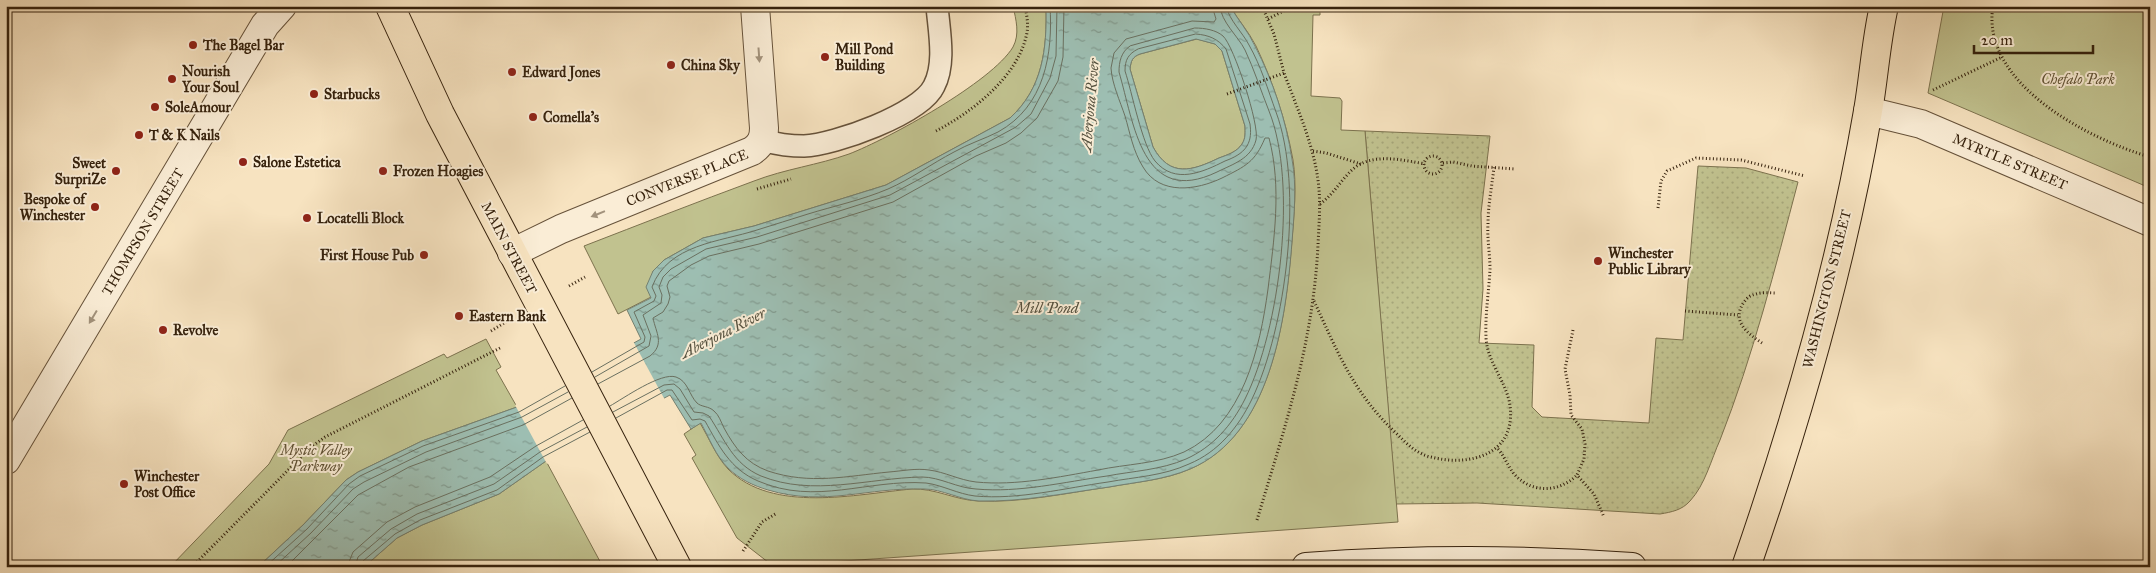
<svg xmlns="http://www.w3.org/2000/svg" width="2156" height="573" viewBox="0 0 2156 573" font-family="'IM FELL Great Primer',serif">
	<style>
		.grass { fill: url(#grass-dots); stroke: #7c724e }
		.park { fill: #c1c28f; stroke: #7c724e }
		.water { fill: url(#water-ripples); stroke: #748070; fill-rule: evenodd }
		.pier { fill: #f7e3c0 }
		.lines { fill: none; stroke-linecap: round; stroke-linejoin: round }
		.shore { stroke: #6a7060; stroke-width: 1 }
		.service-casing { stroke: #66523a; stroke-width: 24 }
		.minor-casing { stroke: #66523a; stroke-width: 30 }
		.secondary-casing { stroke: #36220d; stroke-width: 30 }
		.primary-casing { stroke: #36220d; stroke-width: 30 }
		.path { stroke: #36220d; stroke-width: 3; stroke-dasharray: 1 2.5; stroke-linecap: butt }
		.service { stroke: #faedd6; stroke-width: 21 }
		.minor { stroke: #faedd6; stroke-width: 28 }
		.secondary { stroke: #faedd6; stroke-width: 28 }
		.primary { stroke: #f7e3c0; stroke-width: 28 }
		.rail { stroke: #36220d; stroke-width: 4; stroke-dasharray: 9 9; stroke-linecap: butt }
		.oneway { fill: #a2927c }
		.poi-dot { fill: #8f2418; stroke: #faedd6; stroke-width: 2 }
		.labels { text-anchor: middle; dominant-baseline: central; stroke-width: 4; stroke-linejoin: round; paint-order: stroke }
		.poi-label { font-size: 14px; font-weight: bold; fill: #36220d; stroke: #faedd6; text-anchor: start }
		.park-label { font-size: 14px; font-style: italic; fill: #605234; stroke: #faedd6 }
		.street-label { font-size: 14px; fill: #36220d; stroke: #faedd6 }
		.water-label { font-size: 15px; font-style: italic; fill: #55513f; stroke: #faedd6 }
	</style>
	<defs>
		<pattern id="grass-dots" width="8" height="8" patternUnits="userSpaceOnUse" patternTransform="scale(1.25)"><rect width="8" height="8" fill="#c1c28f"/><path d="M2 2h.1M6 6h.1" fill="none" stroke="#a6a67a" stroke-width="1.8" stroke-linecap="round"/></pattern>
		<pattern id="water-ripples" width="26" height="14" patternUnits="userSpaceOnUse" patternTransform="scale(1.25)"><rect width="26" height="14" fill="#9dbeb2"/><path d="M2 4q2-2 4 0t4 0M15 11q2-2 4 0t4 0" fill="none" stroke="#819a8f"/></pattern>
	</defs>
	<rect width="100%" height="100%" fill="#f7e3c0"/>
	<filter id="stains"><feTurbulence type="fractalNoise" baseFrequency=".004" numOctaves="4"/><feColorMatrix values="0 0 0 0 .2 0 0 0 0 .09 0 0 0 0 .02 0 0 0 .5 -.17"/></filter>
	<radialGradient id="worn" r=".72"><stop offset=".6" stop-color="#630" stop-opacity="0"/><stop offset="1" stop-color="#630" stop-opacity=".3"/></radialGradient>
	<path class="grass" d="M1365 131 1490 136 1481 213 1483 289 1479 343 1534 345 1532 407 1542 417 1649 423 1656 338 1683 340 1698 166 1746 168 1798 182C1775 269 1753 356 1720 440 1711 460 1705 485 1690 501 1682 510 1672 512 1660 514L1477 503 1396 504Z"/>
	<g class="park">
		<path d="M1013 6H1046C1047 49 1043 88 1010 118L886 185 754 226 703 238 664 260 653 271 651 297 618 314 584 246C641 224 697 202 754 181 785 169 818 165 849 154 888 139 992 82 1013 47 1020 34 1016 20 1013 6Z"/>
		<path d="M1230 6H1320V15H1313L1311 96 1340 98 1342 101 1341 130 1365 131 1398 522 773 566 737 538 692 458 696 455 684 434 700 423C709 438 716 456 728 469 773 514 856 494 912 489 935 488 955 500 978 501 1022 503 1066 493 1109 487 1136 482 1165 480 1190 469 1272 434 1286 317 1292 240 1294 214 1297 185 1293 160 1286 121 1273 82 1256 46 1249 32 1238 20 1230 6Z"/>
		<path d="M1944 6H2150V188L1928 93Z"/>
		<path d="M1197 39 1215 44 1222 51 1245 126C1245 132 1246 138 1242 144 1237 152 1227 155 1219 158 1192 171 1170 178 1153 147L1130 69C1131 61 1132 57 1140 54Z"/>
		<path d="M486 339 501 367 496 370 517 407 422 441 358 472 346 480 303 525 258 567H170L269 464 288 430 444 354 447 358Z"/>
		<path d="M546 461 603 567H364L397 538 422 525 499 494Z"/>
	</g>
	<path class="water" d="M1046 6H1230C1238 20 1248 31 1255 46 1273 81 1286 120 1292 159 1297 186 1294 216 1292 242 1286 319 1271 435 1190 469 1164 480 1136 482 1109 487 1066 493 1023 502 979 501 960 500 942 489 924 489 868 487 825 507 768 490 754 486 739 479 728 468 716 456 709 438 701 423L691 429 670 395 546 461 499 494 422 525 397 538 364 567H258L303 525 346 480 358 472 422 441 517 407 641 339 627 310 651 298 646 287 653 271 664 260 703 238 754 226 886 185 1010 118C1043 88 1047 49 1046 6ZM1196 39 1215 44 1222 51 1245 126C1245 132 1246 138 1242 144 1237 152 1227 155 1219 158 1192 171 1170 178 1153 147L1130 69C1131 61 1132 57 1140 54Z"/>
	<path class="pier" d="M633 341 665 400 547 464 515 405Z"/>
	<g class="lines">
		<g class="shore">
			<path d="M1195 28C1205 28 1216 30 1223 36 1234 46 1260 126 1256 140 1251 159 1233 164 1217 172 1142 208 1134 123 1119 72 1119 62 1121 52 1130 46Z"/>
			<path d="M1196 34C1209 35 1218 39 1226 49L1250 124C1251 132 1251 139 1247 146 1242 154 1233 158 1225 161 1203 172 1175 185 1155 161 1142 145 1132 92 1125 71 1125 60 1128 54 1138 49Z"/>
			<path d="M592 372 644 342 645 337 634 312 654 301 656 296 652 287C668 244 720 242 757 230 774 225 791 219 808 214 834 206 862 200 888 189 911 179 931 164 954 152 968 144 984 139 998 132 1045 106 1053 54 1050 6"/>
			<path d="M595 377 649 346 651 336 643 315 661 303 662 295 659 287 663 277 671 269 706 249 757 237 890 195 1016 127 1031 114 1050 78 1056 56 1057 6"/>
			<path d="M598 384 650 356C665 344 656 333 653 318L663 312 668 304 670 297 667 286 669 281 691 265 709 256 759 244 893 202 976 156 1006 143 1021 133 1037 118 1058 81 1063 57 1064 6"/>
			<path d="M610 406C624 398 661 372 676 377 688 381 689 395 697 403 701 407 709 406 714 411 719 415 721 422 724 428 735 448 746 463 768 471 810 485 847 476 889 472 902 471 916 468 929 470 945 472 959 480 976 482 1016 486 1059 477 1098 470 1126 464 1157 464 1184 452 1243 424 1260 348 1268 289 1274 240 1282 187 1269 138H1265C1255 162 1246 166 1222 178 1197 190 1160 196 1143 167 1133 151 1130 133 1125 116 1120 101 1112 84 1111 68L1114 53 1126 39 1192 21 1214 22 1216 19 1212 6"/>
			<path d="M613 412 664 385 674 384 680 389 694 412 703 413 709 416C725 440 733 464 761 476 813 497 868 478 922 477 940 477 957 488 976 489 1019 493 1064 482 1107 476 1133 471 1161 470 1186 459 1213 447 1232 425 1245 399 1280 329 1298 183 1269 111 1261 91 1254 69 1245 50 1238 36 1221 22 1220 6"/>
			<path d="M616 418 667 390H672L692 420 700 419 705 421C719 446 730 469 758 481 816 506 867 479 926 483 942 485 958 494 975 496 1019 500 1065 488 1108 482 1135 477 1163 476 1189 464 1218 452 1238 428 1252 399 1286 328 1304 187 1276 112 1268 90 1261 66 1249 45 1243 33 1229 20 1226 6"/>
			<path d="M265 567 307 529 349 484 360 476 423 446 519 412 565 386"/>
			<path d="M274 567 311 533 353 489 364 482 426 452 522 417 568 392"/>
			<path d="M286 567 358 495 409 467 523 425 572 398"/>
			<path d="M347 567 353 552 387 522 415 507 490 477 536 446 583 420"/>
			<path d="M355 567 358 557 391 529 417 514 494 484 540 452 587 427"/>
			<path d="M361 567 363 561 395 534 420 520 497 490 543 457 590 432"/>
		</g>
		<defs>
			<path id="service" d="M762 140C776 144 790 146 804 146 834 145 921 114 934 86 946 63 939 31 937 6"/>
			<g id="minor">
				<path d="M1868 111 1921 124 2150 222"/>
				<path d="M512 253 561 229 752 151C761 145 764 138 764 128L755 6"/>
				<path d="M6 460 265 25 282 6"/>
			</g>
			<path id="secondary" d="M1306 567C1415 559 1522 559 1632 567"/>
			<g id="primary">
				<path d="M390 6 440 114 677 567"/>
				<path d="M1746 567C1797 420 1842 263 1868 111 1874 76 1876 41 1884 6"/>
			</g>
		</defs>
		<use href="#service" class="service-casing"/>
		<use href="#minor" class="minor-casing"/>
		<use href="#secondary" class="secondary-casing"/>
		<use href="#primary" class="primary-casing"/>
		<g class="path">
			<path d="M1993 6C1980 83 2088 139 2150 157"/>
			<path d="M1268 19 1293 6"/>
			<path d="M1933 90 2002 57"/>
			<path d="M1227 94 1284 73 1274 34 1262 6"/>
			<path d="M936 131C972 112 1016 78 1026 37 1029 27 1027 16 1025 6"/>
			<path d="M1313 151 1326 153 1361 164"/>
			<circle cx="1433" cy="165" r="9"/>
			<path d="M1443 163 1453 162 1472 166 1515 169"/>
			<path d="M757 189 791 179"/>
			<path d="M1320 204C1333 195 1341 180 1352 170 1371 152 1403 160 1425 164"/>
			<path d="M1658 208 1661 181 1667 171 1696 158 1741 160 1805 176"/>
			<path d="M569 286 585 277"/>
			<path d="M1314 301C1338 353 1354 394 1397 434 1407 444 1417 454 1431 457 1473 468 1520 452 1509 400 1503 377 1487 361 1486 337 1485 314 1489 291 1490 269 1490 254 1487 239 1488 224 1488 205 1492 186 1494 167"/>
			<path d="M1685 311 1738 315"/>
			<path d="M1573 330 1565 369 1570 395 1571 415 1582 429 1585 444 1584 459 1577 475 1594 494 1604 517"/>
			<path d="M491 331 509 320"/>
			<path d="M1762 343C1747 333 1731 321 1744 302 1747 298 1750 295 1756 294 1762 292 1770 293 1776 293"/>
			<path d="M1498 449C1505 457 1508 467 1515 475 1533 494 1560 492 1577 475"/>
			<path d="M1257 520C1285 426 1313 345 1318 245 1319 223 1321 202 1318 180 1313 143 1297 108 1284 73"/>
			<path d="M743 551 762 522 777 513"/>
			<path d="M192 567 311 447 325 437 500 348"/>
		</g>
		<use href="#service" class="service"/>
		<use href="#minor" class="minor"/>
		<use href="#secondary" class="secondary"/>
		<use href="#primary" class="primary"/>
		<path class="rail" d="M6 26 17 6"/>
	</g>
	<defs><path id="oneway-solid" d="M-6-.8H1V-3.2L6.5 0L1 3.2V.8H-6Z" transform="scale(1.25)"/></defs>
	<g class="oneway">
		<use href="#oneway-solid" transform="translate(759 55) rotate(86)"/>
		<use href="#oneway-solid" transform="translate(598 214) rotate(158)"/>
		<use href="#oneway-solid" transform="translate(93 317) rotate(121)"/>
	</g>
	<g class="poi-dot">
		<circle cx="193" cy="45" r="5"/>
		<circle cx="825" cy="57" r="5"/>
		<circle cx="671" cy="65" r="5"/>
		<circle cx="512" cy="72" r="5"/>
		<circle cx="172" cy="79" r="5"/>
		<circle cx="314" cy="94" r="5"/>
		<circle cx="155" cy="107" r="5"/>
		<circle cx="533" cy="117" r="5"/>
		<circle cx="139" cy="135" r="5"/>
		<circle cx="243" cy="162" r="5"/>
		<circle cx="116" cy="171" r="5"/>
		<circle cx="383" cy="171" r="5"/>
		<circle cx="95" cy="207" r="5"/>
		<circle cx="307" cy="218" r="5"/>
		<circle cx="424" cy="255" r="5"/>
		<circle cx="1598" cy="261" r="5"/>
		<circle cx="459" cy="316" r="5"/>
		<circle cx="163" cy="330" r="5"/>
		<circle cx="124" cy="484" r="5"/>
	</g>
	<g class="labels">
		<g class="poi-label">
			<text x="203" y="45">The Bagel Bar</text>
			<text x="835" y="49">Mill Pond<tspan x="835" dy="16">Building</tspan></text>
			<text x="681" y="65">China Sky</text>
			<text x="182" y="71">Nourish<tspan x="182" dy="16">Your Soul</tspan></text>
			<text x="522" y="72">Edward Jones</text>
			<text x="324" y="94">Starbucks</text>
			<text x="165" y="107">SoleAmour</text>
			<text x="543" y="117">Comella's</text>
			<text x="149" y="135">T &amp; K Nails</text>
			<text x="253" y="162">Salone Estetica</text>
			<text x="106" y="163" text-anchor="end">Sweet<tspan x="106" dy="16">SurpriZe</tspan></text>
			<text x="393" y="171">Frozen Hoagies</text>
			<text x="85" y="199" text-anchor="end">Bespoke of<tspan x="85" dy="16">Winchester</tspan></text>
			<text x="317" y="218">Locatelli Block</text>
			<text x="1608" y="253">Winchester<tspan x="1608" dy="16">Public Library</tspan></text>
			<text x="414" y="255" text-anchor="end">First House Pub</text>
			<text x="469" y="316">Eastern Bank</text>
			<text x="173" y="330">Revolve</text>
			<text x="134" y="476">Winchester<tspan x="134" dy="16">Post Office</tspan></text>
		</g>
		<g class="park-label">
			<text x="2078" y="79">Chefalo Park</text>
			<text x="316" y="450">Mystic Valley<tspan x="316" dy="16">Parkway</tspan></text>
		</g>
		<g class="street-label">
			<text transform="translate(2010 162) rotate(23)">MYRTLE STREET</text>
			<text transform="translate(687 178) rotate(-22)">CONVERSE PLACE</text>
			<text transform="translate(143 232) rotate(-59)">THOMPSON STREET</text>
			<text transform="translate(509 248) rotate(62)">MAIN STREET</text>
			<text transform="translate(1827 289) rotate(-76)">WASHINGTON STREET</text>
		</g>
		<g class="water-label">
			<text transform="translate(1090 105) rotate(-85)">Aberjona River</text>
			<text x="1047" y="308">Mill Pond</text>
			<text transform="translate(723 333) rotate(-27)">Aberjona River</text>
		</g>
	</g>
	<rect width="2156" height="573" fill="none" stroke="#f7e3c0" stroke-width="25"/>
	<rect x="8" y="8" width="2141" height="558" fill="none" stroke="#36220d" stroke-width="2.5"/>
	<rect x="12" y="12" width="2131" height="548" fill="none" stroke="#36220d"/>
	<path d="M1974 45v8h119v-8" fill="none" stroke="#36220d" stroke-width="2.5"/>
	<text x="1981" y="45" font-size="15" fill="#36220d" stroke="#faedd6" stroke-width="4" paint-order="stroke">20 m</text>
	<rect width="100%" height="100%" filter="url(#stains)"/>
	<rect width="100%" height="100%" fill="url(#worn)"/>
</svg>
